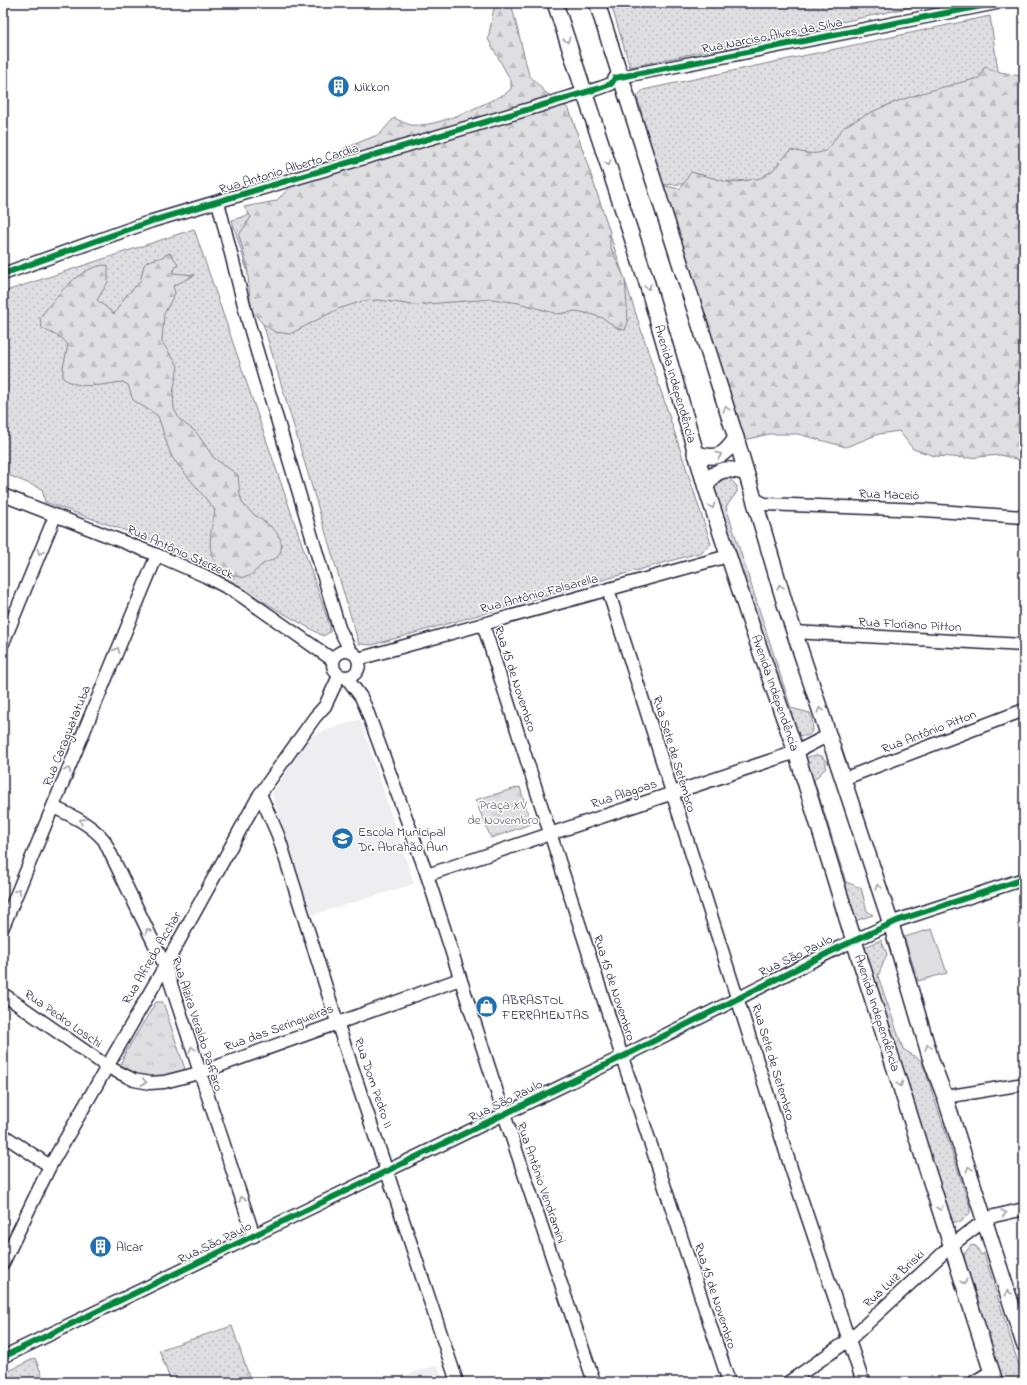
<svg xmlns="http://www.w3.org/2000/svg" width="1027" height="1385" viewBox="0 0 1027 1385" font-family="'Indie Flower',sans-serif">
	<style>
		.built { fill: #eeeef1 }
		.grass { fill: url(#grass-dots); stroke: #80808e }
		.forest { fill: url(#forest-firs); stroke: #80808e }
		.park { fill: url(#park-tufts); stroke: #80808e }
		.garden { fill: #dfdfe2; stroke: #80808e }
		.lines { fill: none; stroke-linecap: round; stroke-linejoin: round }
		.minor-casing { stroke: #22223b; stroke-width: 15 }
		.major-casing { stroke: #22223b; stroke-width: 18 }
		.minor { stroke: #fff; stroke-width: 12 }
		.major { stroke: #fff; stroke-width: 15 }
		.cycleway-casing { stroke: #fff; stroke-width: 8 }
		.cycleway { stroke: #00873e; stroke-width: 6 }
		.oneway { stroke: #9c9ca7 }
		.labels { text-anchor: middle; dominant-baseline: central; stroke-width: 3; stroke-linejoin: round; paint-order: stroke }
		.street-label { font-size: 13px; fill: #22223b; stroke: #fff }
		.poi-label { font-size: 13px; fill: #22223b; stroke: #fff; text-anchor: start }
		.park-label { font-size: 13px; fill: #5b5b6d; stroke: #fff }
	</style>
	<defs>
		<pattern id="grass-dots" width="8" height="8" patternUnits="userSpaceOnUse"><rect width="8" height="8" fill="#dfdfe2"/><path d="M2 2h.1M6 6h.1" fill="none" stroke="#bfbfc3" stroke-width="1.8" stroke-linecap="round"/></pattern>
		<pattern id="forest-firs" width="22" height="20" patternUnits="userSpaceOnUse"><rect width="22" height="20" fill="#dfdfe2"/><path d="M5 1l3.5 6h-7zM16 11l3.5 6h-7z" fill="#bfbfc3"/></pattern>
		<pattern id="park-tufts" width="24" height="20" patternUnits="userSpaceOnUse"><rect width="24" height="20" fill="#dfdfe2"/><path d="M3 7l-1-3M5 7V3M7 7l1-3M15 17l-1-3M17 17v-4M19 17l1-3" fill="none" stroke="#bfbfc3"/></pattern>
	</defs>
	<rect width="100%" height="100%" fill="#fff"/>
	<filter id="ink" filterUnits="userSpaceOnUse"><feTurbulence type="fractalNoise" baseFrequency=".025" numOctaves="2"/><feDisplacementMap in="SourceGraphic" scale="8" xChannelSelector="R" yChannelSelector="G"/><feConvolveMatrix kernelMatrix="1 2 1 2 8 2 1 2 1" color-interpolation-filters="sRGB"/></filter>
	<g filter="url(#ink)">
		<g class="built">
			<path d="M360 719 414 884 312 915 272 794 310 736Z"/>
			<path d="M438 1365 444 1382H383Z"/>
		</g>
		<g class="grass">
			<path d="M615 3H931L630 67 611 4Z"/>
			<path d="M990 16 1012 166 661 185 637 96 643 90Z"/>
			<path d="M571 115 711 544 702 552 372 645 359 644 232 220Z"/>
			<path d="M194 229 330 626V632L323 636 163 544 45 502 42 489 3 473V292Z"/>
			<path d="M727 476 737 486V492L726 507 791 708 810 713C816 727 813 743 794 733L712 485 714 481Z"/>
			<path d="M816 755 822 756 826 762V768L814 780 846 882 861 888 867 911 873 915 852 922 804 758Z"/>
			<path d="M881 940 887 954 878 976 903 1049 922 1061 970 1207V1213L961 1222H952L949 1219 860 949Z"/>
			<path d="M971 1245 976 1246 981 1255 984 1253 1024 1382H999L961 1262 965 1260 964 1254Z"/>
			<path d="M232 1326 251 1382H171L159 1350Z"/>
			<path d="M35 1358 45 1382H3V1374Z"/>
		</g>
		<g class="forest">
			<path d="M497 3H510L512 7 529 75 545 92 569 109 610 232V246L625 279 628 322 625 330 617 328 603 318 590 314 576 311 558 314 519 303 492 299 413 305 379 300 363 301 338 309 290 334 275 332 263 324 251 310 247 265 239 235 251 217 244 207 276 201 311 167 332 160 345 148 380 134 394 118C399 120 406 124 411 125 438 128 481 105 505 94L511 89V81L488 39 494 8Z"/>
			<path d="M985 66 991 70 1024 77V461L1000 455 968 458 935 456 913 449 899 431 879 434 846 447 798 434H769L745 440 738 435 705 314 661 185 680 189 691 172 731 183 761 178 772 171 791 150C802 152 814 156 825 151 834 146 837 131 847 125 887 101 934 89 979 78Z"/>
			<path d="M170 253 178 264 172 273 195 275 173 286 175 293 164 314 162 342 178 366 173 393 174 409 180 420 196 432 214 458 238 475C239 483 239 499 244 505 255 520 285 527 281 550 279 560 270 560 263 564 258 567 254 574 249 576 241 579 235 576 228 573 202 560 211 533 215 510L171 456 158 416 133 400 128 385 123 382C104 384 80 391 63 378V368L68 345 63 339 42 328 40 318C55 297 80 265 108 265V282L97 300 114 314 125 297 140 282 144 265 148 261 160 258Z"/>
		</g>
		<g class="park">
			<path d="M520 787 531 824 491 838 475 800Z"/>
			<path d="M156 1002H163L185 1069C160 1080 143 1083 120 1066L125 1053Z"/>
		</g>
		<path class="garden" d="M932 929 947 973 918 981 904 937Z"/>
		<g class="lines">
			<defs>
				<g id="minor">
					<path d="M218 202 248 321 339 628 351 652"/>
					<path d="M3 274 152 221 600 88 611 84 615 78 997 3"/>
					<path d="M3 495 157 555 205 576 236 592 333 660"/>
					<path d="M754 499 765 504 924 510 1024 517"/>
					<path d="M608 590 791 1168 863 1382"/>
					<path d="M483 624 622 1057 729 1382"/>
					<path d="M794 632 1024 645"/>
					<path d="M3 643 55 516"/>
					<circle cx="346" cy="664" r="13"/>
					<path d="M358 659 728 556"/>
					<path d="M346 677 361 697 366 708 427 875 504 1114 594 1382"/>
					<path d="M843 779 1024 710"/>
					<path d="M260 794 278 835 337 1022 457 1382"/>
					<path d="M53 807C73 816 90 824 104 840L165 966 254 1236"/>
					<path d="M427 875 796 752 829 735"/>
					<path d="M3 927 157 555"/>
					<path d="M3 994 108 1067 134 1080 150 1083 164 1082 199 1073 460 979"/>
					<path d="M945 1097 1024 1084"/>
					<path d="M3 1135 50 1166"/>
					<path d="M3 1263 50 1166 165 966 260 794 315 717 325 706 339 676"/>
					<path d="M3 1357 622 1057 838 948 899 920 1024 879"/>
					<path d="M789 1382 849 1340 952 1245 985 1220 994 1216 1024 1209"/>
					<path d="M974 1382 992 1371"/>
				</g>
				<g id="major">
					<path d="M555 3 646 280 706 488 753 630 796 752 849 925 995 1382"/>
					<path d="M597 3 736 438 785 604 891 924 931 1060 945 1097 1024 1344"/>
					<path d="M695 453C716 460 724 457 736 438"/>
					<path d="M706 488C713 468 727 467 746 473"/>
				</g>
			</defs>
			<use href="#minor" class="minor-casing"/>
			<use href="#major" class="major-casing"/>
			<use href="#minor" class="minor"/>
			<use href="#major" class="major"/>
			<defs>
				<g id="cycleway">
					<path d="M3 274 152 221 600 88 611 84 615 78 997 3"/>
					<path d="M3 1357 622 1057 838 948 899 920 1024 879"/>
				</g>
			</defs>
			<use href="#cycleway" class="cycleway-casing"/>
			<use href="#cycleway" class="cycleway"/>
		</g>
		<defs><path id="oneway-chevron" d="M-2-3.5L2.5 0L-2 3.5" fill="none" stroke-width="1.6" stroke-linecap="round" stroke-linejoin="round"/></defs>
		<g class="oneway">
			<use href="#oneway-chevron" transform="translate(567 40) rotate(72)"/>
			<use href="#oneway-chevron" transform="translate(608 163) rotate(72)"/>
			<use href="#oneway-chevron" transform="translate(648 287) rotate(74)"/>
			<use href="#oneway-chevron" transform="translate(726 409) rotate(-108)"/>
			<use href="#oneway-chevron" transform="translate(719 455) rotate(-22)"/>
			<use href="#oneway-chevron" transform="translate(712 506) rotate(72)"/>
			<use href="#oneway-chevron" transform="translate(40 552) rotate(112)"/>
			<use href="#oneway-chevron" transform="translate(780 587) rotate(-106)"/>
			<use href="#oneway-chevron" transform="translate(117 650) rotate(-68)"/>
			<use href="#oneway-chevron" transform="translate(820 710) rotate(-109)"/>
			<use href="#oneway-chevron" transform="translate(68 770) rotate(-68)"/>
			<use href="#oneway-chevron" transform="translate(82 821) rotate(-147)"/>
			<use href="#oneway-chevron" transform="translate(878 887) rotate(-108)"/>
			<use href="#oneway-chevron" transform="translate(18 891) rotate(-67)"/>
			<use href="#oneway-chevron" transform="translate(148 931) rotate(-116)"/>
			<use href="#oneway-chevron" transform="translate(928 1047) rotate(-106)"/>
			<use href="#oneway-chevron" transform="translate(192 1049) rotate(-108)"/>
			<use href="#oneway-chevron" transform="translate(144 1082) rotate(11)"/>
			<use href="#oneway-chevron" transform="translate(900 1084) rotate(72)"/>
			<use href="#oneway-chevron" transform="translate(969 1169) rotate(-108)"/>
			<use href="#oneway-chevron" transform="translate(242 1199) rotate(-109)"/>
			<use href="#oneway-chevron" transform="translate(940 1208) rotate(71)"/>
			<use href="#oneway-chevron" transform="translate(1004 1213) rotate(-13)"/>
			<use href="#oneway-chevron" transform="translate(964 1282) rotate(73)"/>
			<use href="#oneway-chevron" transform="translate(1008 1293) rotate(-107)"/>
		</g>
	</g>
	<defs>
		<symbol id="building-disc" viewBox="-11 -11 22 22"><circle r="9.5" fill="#1f6fb2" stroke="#fff"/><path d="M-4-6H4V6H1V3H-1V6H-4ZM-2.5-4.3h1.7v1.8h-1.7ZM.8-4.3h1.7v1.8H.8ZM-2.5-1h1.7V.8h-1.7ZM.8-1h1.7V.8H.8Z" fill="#fff"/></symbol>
		<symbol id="school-disc" viewBox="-11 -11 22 22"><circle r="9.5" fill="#1f6fb2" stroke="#fff"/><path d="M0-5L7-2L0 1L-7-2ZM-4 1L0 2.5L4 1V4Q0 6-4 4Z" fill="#fff"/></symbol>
		<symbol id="shop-disc" viewBox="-11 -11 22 22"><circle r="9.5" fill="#1f6fb2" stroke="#fff"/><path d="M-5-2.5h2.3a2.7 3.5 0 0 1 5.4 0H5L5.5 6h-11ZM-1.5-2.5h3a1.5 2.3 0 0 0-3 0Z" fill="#fff"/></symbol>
	</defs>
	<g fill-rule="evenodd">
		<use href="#building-disc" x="326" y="74" width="25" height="25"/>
		<use href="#school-disc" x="330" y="826" width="25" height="25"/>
		<use href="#shop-disc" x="474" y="994" width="25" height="25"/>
		<use href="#building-disc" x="88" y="1234" width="25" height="25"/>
	</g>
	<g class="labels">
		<g class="street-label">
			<text transform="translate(772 36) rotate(-11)">Rua Narciso Alves da Silva</text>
			<text transform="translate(289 169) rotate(-17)">Rua Antonio Alberto Cardia</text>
			<text transform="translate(675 384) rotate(74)">Avenida Independência</text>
			<text transform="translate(889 495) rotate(2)">Rua Maceió</text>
			<text transform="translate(180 552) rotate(24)">Rua Antônio Sterzeck</text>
			<text transform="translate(539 594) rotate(-15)">Rua Antônio Falsarella</text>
			<text transform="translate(910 625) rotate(3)">Rua Floriano Pitton</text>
			<text transform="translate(515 679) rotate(72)">Rua 15 de Novembro</text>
			<text transform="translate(775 693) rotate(71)">Avenida Independência</text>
			<text transform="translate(929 732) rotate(-21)">Rua Antônio Pitton</text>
			<text transform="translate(67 736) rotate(-68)">Rua Caraguatatuba</text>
			<text transform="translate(674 754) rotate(73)">Rua Sete de Setembro</text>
			<text transform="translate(624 794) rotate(-18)">Rua Alagoas</text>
			<text transform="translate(796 956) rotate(-26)">Rua São Paulo</text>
			<text transform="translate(152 958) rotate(-60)">Rua Alfredo Acchar</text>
			<text transform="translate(614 988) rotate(72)">Rua 15 de Novembro</text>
			<text transform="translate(877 1013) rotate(72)">Avenida Independência</text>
			<text transform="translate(63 1019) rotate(35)">Rua Pedro Loschi</text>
			<text transform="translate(197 1024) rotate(72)">Rua Alzira Veraldo Paffaro</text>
			<text transform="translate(279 1028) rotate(-20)">Rua das Seringueiras</text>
			<text transform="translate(773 1062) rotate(73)">Rua Sete de Setembro</text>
			<text transform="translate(373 1083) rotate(71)">Rua Dom Pedro II</text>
			<text transform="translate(506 1101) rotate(-26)">Rua São Paulo</text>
			<text transform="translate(541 1183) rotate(71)">Rua Antônio Vendramini</text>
			<text transform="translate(215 1243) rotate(-26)">Rua São Paulo</text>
			<text transform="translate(894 1279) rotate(-43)">Rua Luiz Briski</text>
			<text transform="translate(715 1296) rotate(72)">Rua 15 de Novembro</text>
		</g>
		<g class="poi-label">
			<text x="354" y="87">Nikkon</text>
			<text x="358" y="832">Escola Municipal<tspan x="358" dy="15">Dr. Abrahão Aun</tspan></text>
			<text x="502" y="1000">ABRASTOL<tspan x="502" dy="15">FERRAMENTAS</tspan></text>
			<text x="116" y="1247">Alcar</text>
		</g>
		<g class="park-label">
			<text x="503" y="805">Praça XV<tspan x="503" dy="15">de Novembro</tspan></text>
		</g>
	</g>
	<rect width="1027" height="1385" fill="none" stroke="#fff" stroke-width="16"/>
	<rect x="8" y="8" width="1011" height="1369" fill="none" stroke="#22223b" stroke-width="1.5" filter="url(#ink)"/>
</svg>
